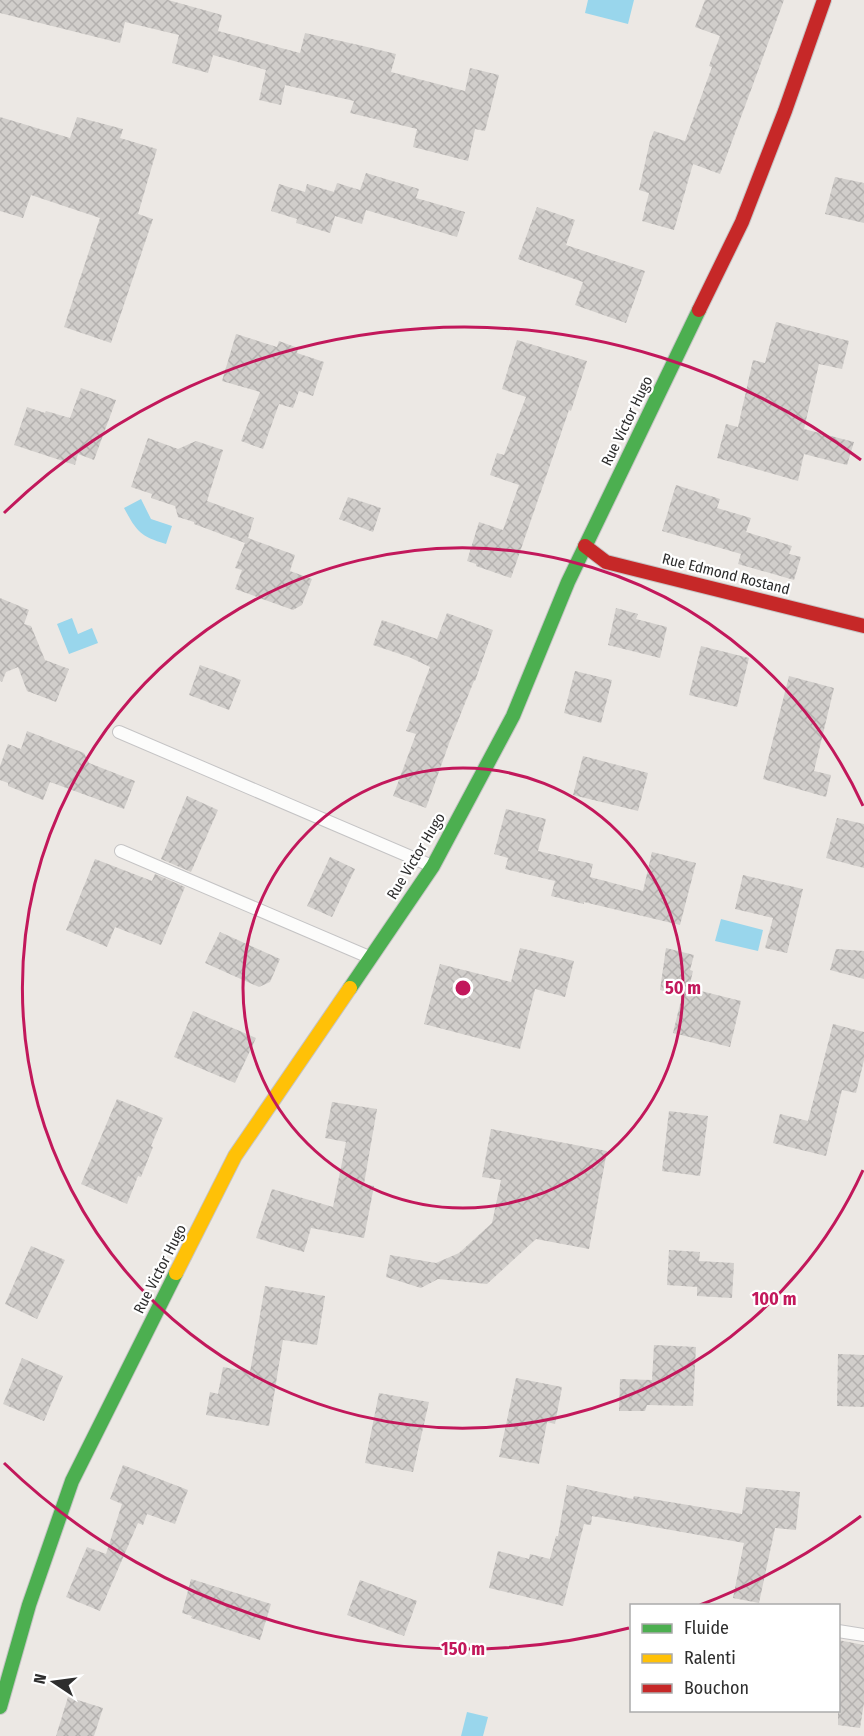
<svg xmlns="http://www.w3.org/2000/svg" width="864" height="1736" viewBox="0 0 864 1736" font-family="'Fira Sans Condensed',sans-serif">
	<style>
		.water { fill: #99d6ec }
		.building { fill: url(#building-cross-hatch) }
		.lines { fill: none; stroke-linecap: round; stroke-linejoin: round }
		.lane-casing { stroke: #c5c4c5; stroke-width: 14 }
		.fast-casing { stroke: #c5c4c5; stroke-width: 16 }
		.slow-casing { stroke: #c5c4c5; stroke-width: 16 }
		.jam-casing { stroke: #c5c4c5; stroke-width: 16 }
		.lane { stroke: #fcfcfb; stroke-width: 12 }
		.fast { stroke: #4caf50; stroke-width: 14 }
		.slow { stroke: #ffc107; stroke-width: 14 }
		.jam { stroke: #c62828; stroke-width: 14 }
		.ring { fill: none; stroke: #c2185b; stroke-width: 3 }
		.labels { text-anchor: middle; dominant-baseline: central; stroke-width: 4.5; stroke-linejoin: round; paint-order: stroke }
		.street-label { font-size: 15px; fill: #2e2e2e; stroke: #fff }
		.centre { fill: #c2185b; stroke: #fff; stroke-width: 3 }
		.ring-label { font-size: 18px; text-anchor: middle; font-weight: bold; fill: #c2185b; stroke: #fff; stroke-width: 4.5; stroke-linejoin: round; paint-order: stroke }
	</style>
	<defs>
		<pattern id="building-cross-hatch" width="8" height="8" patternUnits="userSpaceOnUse" patternTransform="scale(1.5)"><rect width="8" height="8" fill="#d1cecb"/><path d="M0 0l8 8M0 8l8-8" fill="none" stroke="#b4b1af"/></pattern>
	</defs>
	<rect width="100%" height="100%" fill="#ece8e4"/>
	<g class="water">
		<path d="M588 0H634L628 24 585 13Z"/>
		<path d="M141 499 151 519 172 526 166 544C140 536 137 532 124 508Z"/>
		<path d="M72 618 78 634 92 628 98 643 69 654 57 624Z"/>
		<path d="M721 919 763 930 758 951 715 941Z"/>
		<path d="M467 1712 488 1717 483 1736H461Z"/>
	</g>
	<g class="building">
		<path d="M0 0H168L222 15 218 31 300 53 305 33 363 46 396 54 391 72 465 91 470 68 499 75 485 131 475 129 468 161 413 147 417 129 350 113 354 101 285 85 281 105 259 100 266 70 213 55 208 73 172 63 179 35 125 22 120 43 0 13Z"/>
		<path d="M705 0H784L720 174 693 164 674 230 642 221 649 193 639 190 650 141 654 131 685 141 712 67 709 66 720 36 695 27Z"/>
		<path d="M0 117 70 138 77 117 123 129 120 138 157 149 138 214 153 219 111 343 64 327 100 218 31 195 23 218 0 211Z"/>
		<path d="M366 173 419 189 416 198 465 212 457 237 366 210 362 224 335 216 330 233 296 223 297 219 271 211 279 184 305 192 307 184 334 192 337 183 360 190Z"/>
		<path d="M835 177 864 183V223L825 214Z"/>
		<path d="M537 207 575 220 566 245 645 271 626 323 575 305 583 282 518 259Z"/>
		<path d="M776 322 849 341 842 369 819 364 804 429 854 442 847 465 804 454 798 481 717 458 726 424 738 427 753 360 765 363Z"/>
		<path d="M236 334 277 347 279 341 298 348 297 353 324 362 313 396 299 391 293 408 279 404 263 449 241 441 260 392 222 381Z"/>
		<path d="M517 340 587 361 571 411 569 410 511 578 476 566V564L467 561 479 522 503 530 519 485 490 475 497 453 504 455 526 397 502 389Z"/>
		<path d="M81 388 116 400 94 460 78 454 75 465 14 445 27 407 45 413 46 411 70 418Z"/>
		<path d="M148 438 178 449 196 441 223 450 207 501 254 518 248 538 295 555 290 571 312 579 302 605 293 610 235 589 242 570 235 568 245 543 194 524V522L178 517 175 506 151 498 152 494 131 487Z"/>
		<path d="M676 485 720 499 717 508 751 518 746 532 792 546 789 554 801 557 794 580 738 564 741 554 662 531Z"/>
		<path d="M348 497 381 508 373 532 339 519Z"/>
		<path d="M0 598 29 610 24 624 31 626 45 660 69 669 56 702 27 691 18 667 6 672 2 682 0 681Z"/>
		<path d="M616 608 638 614 636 619 667 627 660 658 608 645Z"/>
		<path d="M447 613 493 630 475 681H474L451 738 426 808 393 796 416 734 406 731 430 667 409 657 373 645 382 620 437 639Z"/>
		<path d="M701 646 749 658 737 707 689 695Z"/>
		<path d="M200 665 241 680 229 710 189 695Z"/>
		<path d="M575 671 612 680 601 723 564 713Z"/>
		<path d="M789 676 834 688 814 771 831 775 826 797 763 779Z"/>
		<path d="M27 731 84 753 89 763 135 781 124 809 50 782 43 800 8 786V783L0 780V766L8 744 21 749Z"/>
		<path d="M583 756 648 773 638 811 573 795Z"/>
		<path d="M187 796 218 810 191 872 161 859Z"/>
		<path d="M506 809 546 819 538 851 593 864 590 877 643 891 652 852 696 863 680 925 584 902V904L551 896 555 881 505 869 508 858 494 854Z"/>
		<path d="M837 818 864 824V868L826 858Z"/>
		<path d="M330 857 355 869 332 917 307 906Z"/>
		<path d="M95 859 152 881 155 874 185 887 161 945 115 927 107 947 66 930Z"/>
		<path d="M743 875 803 889 787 953 765 948 773 918 735 909Z"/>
		<path d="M220 932 280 959 270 982 259 987 205 963Z"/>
		<path d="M520 948 574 961 565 997 535 989 520 1049 424 1024 440 964 511 982Z"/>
		<path d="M666 948 694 955 690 970 693 971 689 988 741 1001 730 1047 673 1033 682 996 660 990Z"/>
		<path d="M836 949 864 951V979L830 970Z"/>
		<path d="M193 1011 256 1038 235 1083 174 1057Z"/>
		<path d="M833 1024 864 1032V1060L856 1093 842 1090 826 1156 773 1143 780 1114 808 1121Z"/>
		<path d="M117 1099 163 1118 151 1146 153 1147 141 1177 138 1176 127 1204 81 1184Z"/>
		<path d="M332 1102 377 1109 364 1184 374 1186 364 1238 311 1228 304 1252 256 1238 272 1189 333 1207 346 1142 325 1138Z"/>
		<path d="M669 1111 708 1116 700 1176 662 1171Z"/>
		<path d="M491 1129 607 1151 589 1249 536 1239 487 1284 438 1279 421 1288 386 1277 390 1255 436 1263 459 1253 492 1223 501 1180 482 1177Z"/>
		<path d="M31 1246 65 1260 37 1319 5 1304Z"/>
		<path d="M669 1250 700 1252 699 1261 734 1263 732 1298 697 1296V1287L667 1285Z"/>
		<path d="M265 1286 325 1296 317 1345 283 1340 269 1426 206 1415 210 1392 218 1394 223 1367 250 1372Z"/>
		<path d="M654 1345 696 1347 693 1406 647 1405 645 1411H619L620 1379 652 1380Z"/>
		<path d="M838 1354 864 1355V1407L837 1406Z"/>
		<path d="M22 1358 63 1376 44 1421 3 1404Z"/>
		<path d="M516 1378 562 1387 555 1424 547 1422 539 1464 499 1457Z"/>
		<path d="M379 1393 429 1402 413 1472 365 1463Z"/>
		<path d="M123 1465 188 1490 175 1524 147 1514 143 1525 138 1523 100 1611 66 1597 87 1547 106 1554 122 1504 110 1499Z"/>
		<path d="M567 1485 633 1499 634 1496 742 1514 746 1487 800 1492 796 1530 775 1528 759 1603 733 1598 744 1543 592 1516 591 1525 584 1524 563 1606 489 1588 498 1551 529 1559 530 1554 550 1559 556 1536H558Z"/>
		<path d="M191 1579 271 1604 260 1640 191 1618 192 1616 182 1613Z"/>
		<path d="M360 1580 417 1601 404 1636 347 1615Z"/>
		<path d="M838 1640 864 1645V1703L860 1728 838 1725Z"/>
		<path d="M68 1697 103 1708 94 1736H56Z"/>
	</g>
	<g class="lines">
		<defs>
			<g id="lane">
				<path d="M119 732 432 866"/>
				<path d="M121 851 369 957"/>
				<path d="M838 1631 864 1635"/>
			</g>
			<g id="fast">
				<path d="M350 988 433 866 513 716 568 582 699 310"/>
				<path d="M0 1707 29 1605 72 1481 176 1273"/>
			</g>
			<path id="slow" d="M176 1273 235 1156 350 988"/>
			<g id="jam">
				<path d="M699 310 742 222 785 111 824 0"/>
				<path d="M585 546 606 562 864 626"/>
			</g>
		</defs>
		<use href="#lane" class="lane-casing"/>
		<use href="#fast" class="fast-casing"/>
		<use href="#slow" class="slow-casing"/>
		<use href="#jam" class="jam-casing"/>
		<use href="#lane" class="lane"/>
		<use href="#fast" class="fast"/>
		<use href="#slow" class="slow"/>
		<use href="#jam" class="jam"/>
	</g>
	<g class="ring">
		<circle cx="463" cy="988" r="220"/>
		<path d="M863 1170A440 440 0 1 1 863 806"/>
		<path d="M861 1516A661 661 0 0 1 700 1605M629 1628A661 661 0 0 1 4 1463M4 513A661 661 0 0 1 861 460"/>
	</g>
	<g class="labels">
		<g class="street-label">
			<text transform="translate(627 421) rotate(-64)">Rue Victor Hugo</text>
			<text transform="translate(726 574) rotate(14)">Rue Edmond Rostand</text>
			<text transform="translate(416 856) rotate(-59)">Rue Victor Hugo</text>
			<text transform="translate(160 1269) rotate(-63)">Rue Victor Hugo</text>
		</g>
	</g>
	<circle cx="463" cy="988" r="9" class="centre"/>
	<g class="ring-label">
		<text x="683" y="994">50 m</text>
		<text x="774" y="1305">100 m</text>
		<text x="463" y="1655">150 m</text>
	</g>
	<rect x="630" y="1604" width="210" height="108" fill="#ffffff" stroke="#ababab" stroke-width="1.5"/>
	<rect x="642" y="1624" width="30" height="9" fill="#4caf50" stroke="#ababab" stroke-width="1.5"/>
	<text x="684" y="1634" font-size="18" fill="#2e2e2e">Fluide</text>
	<rect x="642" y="1654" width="30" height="9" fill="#ffc107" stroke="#ababab" stroke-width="1.5"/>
	<text x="684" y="1664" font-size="18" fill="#2e2e2e">Ralenti</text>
	<rect x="642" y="1684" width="30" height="9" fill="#c62828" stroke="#ababab" stroke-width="1.5"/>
	<text x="684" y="1694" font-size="18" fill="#2e2e2e">Bouchon</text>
	<g transform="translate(54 1682) rotate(283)" stroke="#ffffff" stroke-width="4.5" paint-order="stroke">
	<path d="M0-4.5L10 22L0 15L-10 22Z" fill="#2e2e2e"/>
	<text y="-9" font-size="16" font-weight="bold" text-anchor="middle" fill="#2e2e2e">N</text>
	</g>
</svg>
